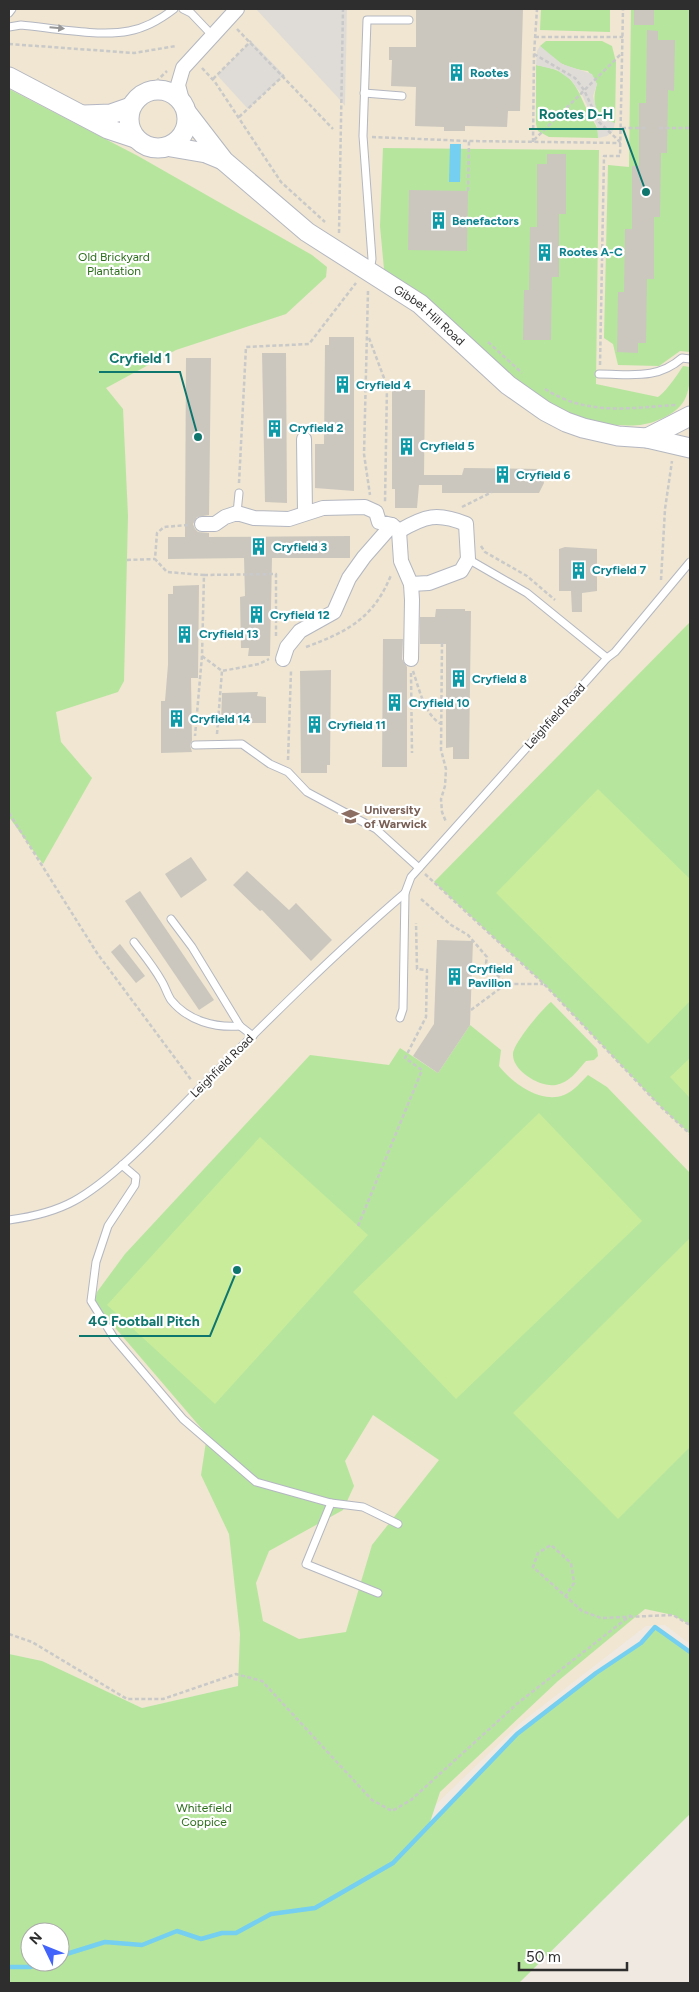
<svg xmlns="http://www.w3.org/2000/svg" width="699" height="1992" viewBox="0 0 699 1992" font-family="Figtree,sans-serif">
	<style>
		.education { fill: #f0e6d1 }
		.green { fill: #b6e59e; fill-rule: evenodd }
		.pitch { fill: #c9ec9a }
		.plaza { fill: #dfdcd8 }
		.water { fill: #75cff0 }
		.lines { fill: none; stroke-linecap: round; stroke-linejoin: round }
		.stream { stroke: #75cff0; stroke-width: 4.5 }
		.building { fill: #cbc7bf }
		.lane-casing { stroke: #b4b7c1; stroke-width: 9 }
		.street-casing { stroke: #b4b7c1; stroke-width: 16 }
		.secondary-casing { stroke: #b4b7c1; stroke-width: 21 }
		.path { stroke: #c9c9c9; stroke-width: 2.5; stroke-dasharray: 4 2.5; stroke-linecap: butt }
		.lane { stroke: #fff; stroke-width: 7 }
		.street { stroke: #fff; stroke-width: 14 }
		.secondary { stroke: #fff; stroke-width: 19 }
		.oneway { fill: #969696 }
		.labels { text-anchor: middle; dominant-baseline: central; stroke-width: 4.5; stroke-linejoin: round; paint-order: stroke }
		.culture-label { font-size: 12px; font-weight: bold; fill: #0d838f; stroke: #fff; text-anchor: start }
		.park-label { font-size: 12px; fill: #2c6e1b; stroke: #fff }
		.street-label { font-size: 12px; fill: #2e2e2e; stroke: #fff }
		.education-label { font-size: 12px; font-weight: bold; fill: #785e54; stroke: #fff; text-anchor: start }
		.leader { fill: none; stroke: #0f766e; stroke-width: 2 }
		.callout-dot { fill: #0f766e; stroke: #fff; stroke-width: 2 }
		.callout-label { font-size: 14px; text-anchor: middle; font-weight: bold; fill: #0f766e; stroke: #fff; stroke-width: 4.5; stroke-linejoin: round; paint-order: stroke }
	</style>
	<rect width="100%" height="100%" fill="#efe9e1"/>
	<path class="education" d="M9 9H690V1644L665 1625 646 1626 519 1724 391 1848 238 1686 142 1708 42 1661 9 1654Z"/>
	<g class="green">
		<path d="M541 9H610V32L540 30Z"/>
		<path d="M631 9H690V352L680 351 659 366 618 365 613 344 604 338 608 165 629 167Z"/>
		<path d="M546 41H602L612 46 616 62 615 123C593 121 592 100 597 84L588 71C568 69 553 61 540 46Z"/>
		<path d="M536 65C575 71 575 86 590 116 595 124 599 128 598 138L549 137 538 131 536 124Z"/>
		<path d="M9 89 138 156 312 255 327 267 326 277 286 314 176 350 106 388 123 409 128 516 124 681 118 692 56 712 61 742 92 778 43 864 9 817Z"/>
		<path d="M383 148 599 150 596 384 658 397C665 393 678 374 683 366L690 367C690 395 686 409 658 420 645 426 631 426 617 425 537 420 491 351 433 305 418 292 400 281 384 269L380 226Z"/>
		<path d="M690 622V1134L661 1107 544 984 434 882Z"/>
		<path d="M551 1002 597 1049 598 1056 594 1060 586 1061C577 1071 570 1082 556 1085 541 1088 512 1071 513 1054 513 1044 542 1009 551 1002Z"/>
		<path d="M470 1025 501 1050 499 1066C512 1083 541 1104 564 1095 574 1091 581 1082 588 1075L607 1087 690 1173V1625L673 1615 645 1609 558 1681 440 1792 430 1822 517 1734 596 1673 641 1644 655 1627 690 1652V1814L519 1983H9V1654L42 1661 142 1708 238 1686 240 1634 229 1534 201 1475 207 1435 94 1303 97 1292 125 1254 310 1055 389 1065 400 1048 438 1073ZM373 1415 439 1460 372 1545 346 1632 299 1639 263 1621 256 1583 269 1551 343 1510 354 1486 345 1461ZM30 1932H60V1962H30Z"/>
	</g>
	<g class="pitch">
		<path d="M598 789 690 879V1001L648 1044 496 893Z"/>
		<path d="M690 1058V1098L670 1077Z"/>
		<path d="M539 1113 642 1221 456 1399 353 1292Z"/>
		<path d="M260 1137 368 1235 215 1404 107 1305Z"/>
		<path d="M690 1238V1447L618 1519 513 1413Z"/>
	</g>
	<g class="plaza">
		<path d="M256 9H347L345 106 342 102Z"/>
		<path d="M251 41 284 75 248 109 217 75Z"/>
		<path d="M540 46 562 64 592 74 597 84 593 96 597 112 605 120 615 123 613 131 607 136 598 138 597 126 582 95 571 80 557 70 536 65 537 51Z"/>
	</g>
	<path class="water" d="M450 144H461L460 182H449Z"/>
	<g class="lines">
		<g class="stream">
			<path d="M60 1956 105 1942 142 1945 177 1931 201 1939 222 1933H236L271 1914 315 1908 393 1863 517 1734 596 1673 641 1643 655 1627 690 1652"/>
			<path d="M9 1967H30L45 1962"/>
		</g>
	</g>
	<g class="building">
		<path d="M416 9H523L520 111H508L507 127 465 126V131H444V127L415 126 416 87 391 86 392 60H389V47H416Z"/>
		<rect x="634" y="9" width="20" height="16"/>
		<path d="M647 30 658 31V40H675L674 91 668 90 667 153H661L660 217H654V279H647L646 343H638V353L617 352 618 292H624L625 229H632V166H639V103H646Z"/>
		<path d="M547 154H566V214H559V277H552L551 340H523L524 290H529L530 227H537V164H547Z"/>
		<path d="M409 190 468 191 467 251 408 250Z"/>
		<path d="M329 337H354V491L315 488V444H324L325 345H329Z"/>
		<path d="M262 353H286L287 503 265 502Z"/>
		<path d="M186 358H211L209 515 197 517 193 524 195 529 198 532 209 533V537L350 536V558H272L270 656H248L249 648H241L240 597 245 596 244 558 168 559V537H185Z"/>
		<path d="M392 390H425L424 475H462L464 468 542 469 544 483 539 493H442V485H419L417 508H395V489H392Z"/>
		<path d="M565 547 597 549V591L582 593V612H572L571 591H559V549Z"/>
		<path d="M199 585 198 678H191L192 741 190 745 192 752 161 753V701H165L168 665V594H173V586Z"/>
		<path d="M436 609H465V611H471L469 759H453V747L446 748V644H420V617H435Z"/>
		<path d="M383 639H403L402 659 407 667V767H382Z"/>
		<path d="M331 670 330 765H327V773H301L300 671Z"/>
		<path d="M258 692 257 696 266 697V723H221L222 693Z"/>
		<path d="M191 857 207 880 181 898 165 874Z"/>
		<path d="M247 871 289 910 296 903 332 940 311 961 262 910 260 911 233 885Z"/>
		<path d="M140 891 214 1000 199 1010 125 901Z"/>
		<path d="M437 940 473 941 470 1025 438 1073 413 1056 434 1024Z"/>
		<path d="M120 944 145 976 136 983 111 952Z"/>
	</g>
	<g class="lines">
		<defs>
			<g id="lane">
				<path d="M183 9 191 13 211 34"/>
				<path d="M9 13 12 9"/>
				<path d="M9 27 21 25C52 28 100 37 129 31 146 28 161 19 174 9"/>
				<path d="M364 93 402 96"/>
				<path d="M370 271 372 259 363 136 367 20H409"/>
				<path d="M599 374C631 374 657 380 682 358L690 359"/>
				<path d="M237 513 239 493"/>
				<path d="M468 559 527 593 607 658"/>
				<path d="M195 745 242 744 270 764 288 772 307 792 376 829 419 868"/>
				<path d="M171 919 192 947 240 1026 253 1036"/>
				<path d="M134 942C143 954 153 966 161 980 165 986 167 994 171 1000 188 1021 215 1028 240 1026"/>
				<path d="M400 1018 403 1009 405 893"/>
				<path d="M122 1165 136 1177 135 1185 108 1226 96 1262 91 1301 114 1338 183 1419 256 1482 331 1503 363 1507 398 1524"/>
				<path d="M9 1220C31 1217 54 1212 74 1201 116 1178 167 1121 201 1087 267 1021 334 954 405 893L411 877 607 658 615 652 690 562"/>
				<path d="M331 1503 306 1564 378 1593"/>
			</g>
			<g id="street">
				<path d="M183 104 178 85 183 68 237 9"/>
				<path d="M304 439 305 512"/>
				<path d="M202 524H215L225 517 237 513 254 518 289 519 323 508 365 507 376 512 379 522 392 525"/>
				<path d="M399 531C425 516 437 512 466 524L468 559 461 571 429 583 411 584"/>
				<path d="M283 659 287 647 300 631 334 612 349 578 364 557 392 525 399 531 401 561 411 584 412 600 411 659"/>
			</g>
			<g id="secondary">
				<path d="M9 77 108 129 135 138"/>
				<circle cx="158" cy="119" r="29"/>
				<path id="s1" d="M187 113 224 161 307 232 420 304 508 385 545 411 566 422 583 428 618 436 647 438 690 448"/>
				<path d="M84 115 111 114 131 107"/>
				<path d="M171 147 206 153 223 160"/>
				<path d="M647 438 690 416"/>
			</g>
		</defs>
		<use href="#lane" class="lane-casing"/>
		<use href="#street" class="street-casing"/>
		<use href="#secondary" class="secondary-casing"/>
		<g class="path">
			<path d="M237 29 333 129"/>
			<path d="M535 37H623"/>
			<path d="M9 44 134 53 176 46"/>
			<path d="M534 54 575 78 584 90 599 122 620 142"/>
			<path d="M202 68 215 82 281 182 325 222"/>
			<path d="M213 79 251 41"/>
			<path d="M142 95 167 71"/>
			<path d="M239 117 284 75"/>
			<path d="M622 128H648"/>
			<path d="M659 128H690"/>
			<path d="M372 137 469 141 621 143"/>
			<path d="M534 140 622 53"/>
			<path d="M533 142 534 54 537 9"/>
			<path d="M468 191 469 141"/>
			<path d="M339 233 343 9"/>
			<path d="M368 291 364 454 370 495"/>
			<path d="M369 338 387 386 385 502"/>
			<path d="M488 342 522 373"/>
			<path d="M600 365 604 156H620L623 9"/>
			<path d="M545 389C587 416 629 408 676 405"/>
			<path d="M239 483 246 347 309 344 356 283"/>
			<path d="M462 507 492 492"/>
			<path d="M188 525 164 527 157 533 155 559 167 572 204 575 202 656 195 736"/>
			<path d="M481 546 485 552 527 576 555 600"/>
			<path d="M127 560 155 559"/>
			<path d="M204 575 276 574V637"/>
			<path d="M661 580 665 509 672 461"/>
			<path d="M442 643 441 750 446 769 445 786 441 799 442 812 446 822"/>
			<path d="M306 647C347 632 374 618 391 575"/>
			<path d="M202 656 222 671 259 664 269 659"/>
			<path d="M413 671C419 688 424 714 441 724"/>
			<path d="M411 673 412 753"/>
			<path d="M425 703H441"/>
			<path d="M217 734 222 671"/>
			<path d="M288 760 291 671"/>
			<path d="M9 813 97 953 192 1081"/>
			<path d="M425 874 544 984 661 1107 690 1134"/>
			<path d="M421 899 451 925 468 935 487 957 486 963 506 984"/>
			<path d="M471 1010 506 984H543"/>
			<path d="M358 1226 422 1070 405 1058 426 1017 427 970 417 969 416 923"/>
			<path d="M565 1597 574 1583 571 1563 551 1545 538 1553 533 1567 582 1611 601 1618 673 1615 690 1625"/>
			<path d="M9 1634 32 1642 127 1699H163L236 1674 262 1681 372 1800 392 1811 411 1800 518 1703 631 1615"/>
		</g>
		<use href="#lane" class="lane"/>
		<use href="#street" class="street"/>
		<use href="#secondary" class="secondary"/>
	</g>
	<defs><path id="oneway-solid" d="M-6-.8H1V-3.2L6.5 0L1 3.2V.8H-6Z" transform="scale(1.25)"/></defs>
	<use class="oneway" href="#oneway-solid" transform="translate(57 28) rotate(5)"/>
	<defs>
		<symbol id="building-bare" viewBox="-9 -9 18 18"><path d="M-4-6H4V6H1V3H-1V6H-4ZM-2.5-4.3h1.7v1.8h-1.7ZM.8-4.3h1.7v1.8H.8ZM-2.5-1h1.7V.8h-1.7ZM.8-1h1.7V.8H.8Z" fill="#0f9aa8" stroke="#fff" stroke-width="2.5" paint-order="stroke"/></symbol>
		<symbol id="university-bare" viewBox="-9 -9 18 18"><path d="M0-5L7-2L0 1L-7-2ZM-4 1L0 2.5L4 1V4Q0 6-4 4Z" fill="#8d6e63" stroke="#fff" stroke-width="2.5" paint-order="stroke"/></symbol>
	</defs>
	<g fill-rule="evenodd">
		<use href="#building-bare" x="444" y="60" width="25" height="25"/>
		<use href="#building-bare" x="426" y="208" width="25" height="25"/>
		<use href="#building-bare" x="532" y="240" width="25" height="25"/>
		<use href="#building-bare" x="330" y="372" width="25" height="25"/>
		<use href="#building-bare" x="262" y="416" width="25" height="25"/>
		<use href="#building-bare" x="394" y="434" width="25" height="25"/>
		<use href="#building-bare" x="490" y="462" width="25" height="25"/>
		<use href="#building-bare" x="246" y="534" width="25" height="25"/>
		<use href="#building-bare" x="566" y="558" width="25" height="25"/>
		<use href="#building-bare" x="244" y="602" width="25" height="25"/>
		<use href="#building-bare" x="172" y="622" width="25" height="25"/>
		<use href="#building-bare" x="446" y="666" width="25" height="25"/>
		<use href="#building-bare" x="382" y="690" width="25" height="25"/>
		<use href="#building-bare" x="164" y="706" width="25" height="25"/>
		<use href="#building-bare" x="302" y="712" width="25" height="25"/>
		<use href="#university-bare" x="338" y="804" width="25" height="25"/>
		<use href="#building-bare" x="442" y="964" width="25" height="25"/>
	</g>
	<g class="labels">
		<g class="culture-label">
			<text x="470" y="73">Rootes</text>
			<text x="452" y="221">Benefactors</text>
			<text x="559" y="252">Rootes A-C</text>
			<text x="356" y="385">Cryfield 4</text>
			<text x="289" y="428">Cryfield 2</text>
			<text x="420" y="446">Cryfield 5</text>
			<text x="516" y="475">Cryfield 6</text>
			<text x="273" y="547">Cryfield 3</text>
			<text x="592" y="570">Cryfield 7</text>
			<text x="270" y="615">Cryfield 12</text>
			<text x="199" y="634">Cryfield 13</text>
			<text x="472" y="679">Cryfield 8</text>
			<text x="409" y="703">Cryfield 10</text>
			<text x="190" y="719">Cryfield 14</text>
			<text x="328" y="725">Cryfield 11</text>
			<text x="468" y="969">Cryfield<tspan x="468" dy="14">Pavilion</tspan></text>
		</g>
		<g class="park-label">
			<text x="114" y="257">Old Brickyard<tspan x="114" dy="14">Plantation</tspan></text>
			<text x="204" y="1808">Whitefield<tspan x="204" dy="14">Coppice</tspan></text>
		</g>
		<g class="street-label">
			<text stroke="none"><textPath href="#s1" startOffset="318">Gibbet Hill Road</textPath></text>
			<text transform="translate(555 716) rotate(-48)">Leighfield Road</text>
			<text transform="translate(222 1066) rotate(-45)">Leighfield Road</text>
		</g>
		<g class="education-label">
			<text x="364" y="810">University<tspan x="364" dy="14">of Warwick</tspan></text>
		</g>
	</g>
	<path class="leader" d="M646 192L623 129H529M198 437L180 372H99M237 1270L210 1336H79"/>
	<g class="callout-dot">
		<circle cx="646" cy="192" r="5"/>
		<circle cx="198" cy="437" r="5"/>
		<circle cx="237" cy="1270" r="5"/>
	</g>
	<g class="callout-label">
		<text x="576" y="119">Rootes D-H</text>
		<text x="140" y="363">Cryfield 1</text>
		<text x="144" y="1326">4G Football Pitch</text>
	</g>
	<rect width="699" height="1992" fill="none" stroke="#2e2e2e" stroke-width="20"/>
	<g transform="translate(45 1947) rotate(313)"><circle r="24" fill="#ffffff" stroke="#ababab"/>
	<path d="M0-4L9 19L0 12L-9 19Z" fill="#4264fb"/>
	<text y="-8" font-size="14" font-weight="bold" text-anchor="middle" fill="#2e2e2e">N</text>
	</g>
	<path d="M519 1962v8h108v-8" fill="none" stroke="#2e2e2e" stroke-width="2.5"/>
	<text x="526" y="1962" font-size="15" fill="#2e2e2e" stroke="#ffffff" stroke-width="4" paint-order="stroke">50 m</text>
</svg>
